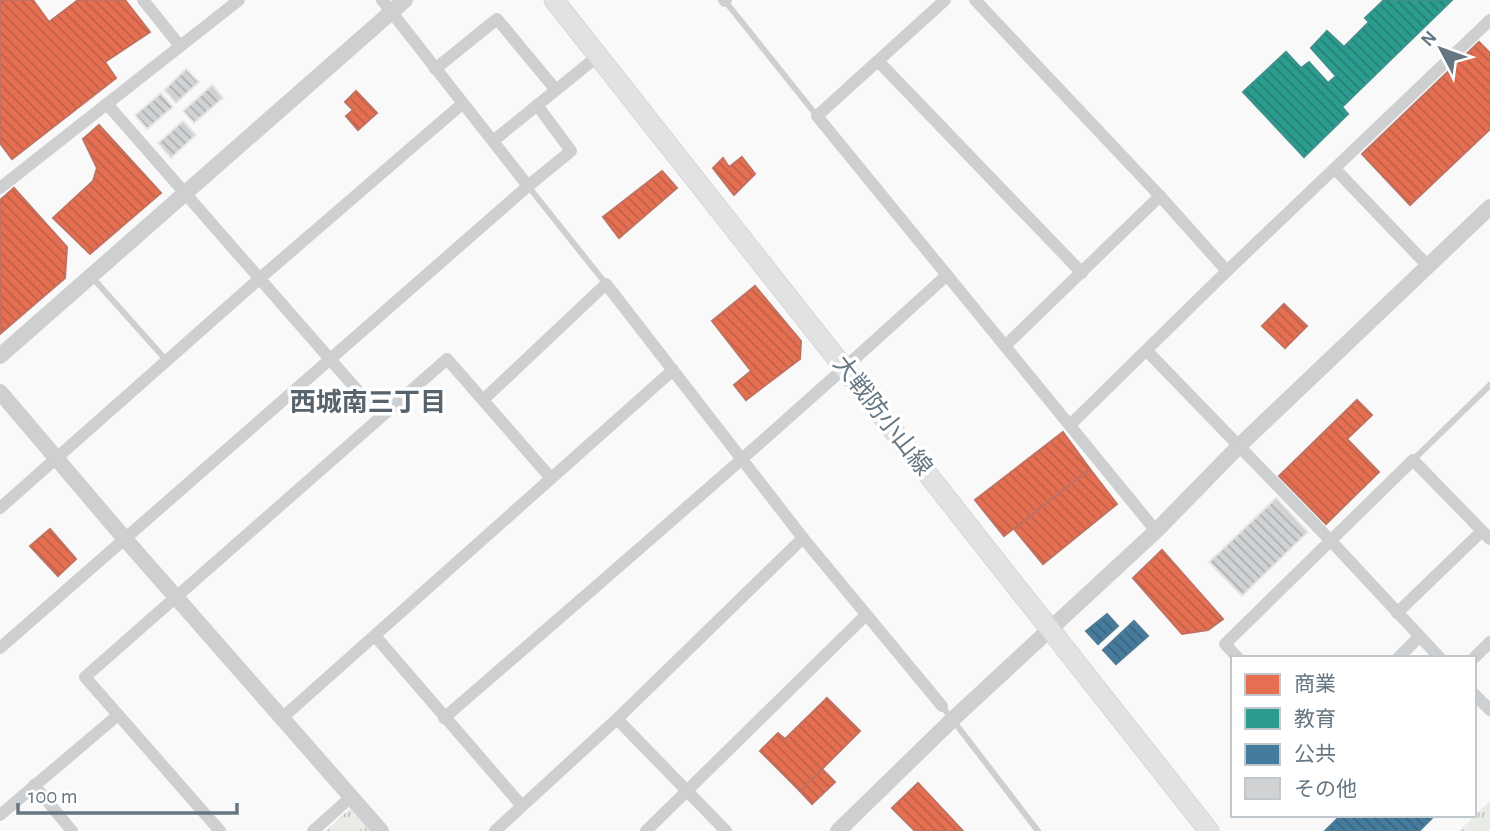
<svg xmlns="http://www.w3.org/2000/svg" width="1490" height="831" viewBox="0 0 1490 831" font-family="'Alegreya Sans','Noto Sans JP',sans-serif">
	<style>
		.grass { fill: url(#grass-tufts) }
		.shops { fill: url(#shops-back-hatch); stroke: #c07160; stroke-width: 2 }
		.schools { fill: url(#schools-back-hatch); stroke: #3c918b; stroke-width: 2 }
		.public { fill: url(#public-back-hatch); stroke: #4f7a95; stroke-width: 2 }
		.building { fill: url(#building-back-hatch); stroke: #e8e8e8; stroke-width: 2 }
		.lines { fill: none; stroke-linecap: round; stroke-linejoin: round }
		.secondary-casing { stroke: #d5d6d7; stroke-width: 21 }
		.service { stroke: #cecfd0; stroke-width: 6 }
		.minor { stroke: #cecfd0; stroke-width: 12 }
		.tertiary { stroke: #cecfd0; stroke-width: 16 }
		.secondary { stroke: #e1e2e2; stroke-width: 19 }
		.labels { text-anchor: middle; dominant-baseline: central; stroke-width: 7; stroke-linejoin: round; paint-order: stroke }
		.street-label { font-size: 24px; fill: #657683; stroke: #fff }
		.neighbourhood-label { font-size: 26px; font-weight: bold; fill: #57646e; stroke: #fff }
	</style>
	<defs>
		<pattern id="grass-tufts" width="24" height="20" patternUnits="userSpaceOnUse" patternTransform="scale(1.75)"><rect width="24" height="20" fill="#e8ebe6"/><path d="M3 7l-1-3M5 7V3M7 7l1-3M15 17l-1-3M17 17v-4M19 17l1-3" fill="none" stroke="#c0c3c0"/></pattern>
		<pattern id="shops-back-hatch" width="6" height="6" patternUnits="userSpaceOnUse" patternTransform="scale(1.75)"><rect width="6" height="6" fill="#e76f51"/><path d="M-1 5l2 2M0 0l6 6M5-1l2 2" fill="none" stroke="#bf6049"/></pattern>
		<pattern id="schools-back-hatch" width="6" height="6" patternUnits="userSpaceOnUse" patternTransform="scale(1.75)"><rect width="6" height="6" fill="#2a9d8f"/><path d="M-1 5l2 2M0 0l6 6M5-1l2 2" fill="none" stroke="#277e75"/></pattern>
		<pattern id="public-back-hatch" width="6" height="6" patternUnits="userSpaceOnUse" patternTransform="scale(1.75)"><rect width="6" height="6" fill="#457b9d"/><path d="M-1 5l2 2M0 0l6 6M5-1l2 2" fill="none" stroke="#3b6580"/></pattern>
		<pattern id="building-back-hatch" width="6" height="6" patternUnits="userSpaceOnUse" patternTransform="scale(1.75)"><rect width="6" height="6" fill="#d0d2d3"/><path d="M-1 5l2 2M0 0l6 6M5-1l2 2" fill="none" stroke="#acafb1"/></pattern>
	</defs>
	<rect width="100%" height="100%" fill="#f9f9f9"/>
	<g class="grass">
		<path d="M1490 801V831H1459Z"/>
		<path d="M352 807 373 831H325Z"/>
	</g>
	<g class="shops">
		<path d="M0 0H33L49 22 78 0H125L150 32 105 62 116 78 12 159 0 143Z"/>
		<path d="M1479 42 1490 53V129L1410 205 1362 154Z"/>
		<path d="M356 91 377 113 358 130 346 116 353 110 345 102Z"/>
		<path d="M99 125 161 193 90 254 53 218 93 181 97 168 83 139Z"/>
		<path d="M742 157 755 174 734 195 713 168 723 158 729 167Z"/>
		<path d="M662 171 677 188 619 238 603 217Z"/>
		<path d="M14 188 67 247 65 278 1 333 0 200Z"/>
		<path d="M755 286 801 341 800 359 746 400 734 385 751 371 712 321Z"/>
		<path d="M1284 304 1307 326 1285 348 1262 326Z"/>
		<path d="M1357 400 1372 415 1347 439 1379 472 1326 524 1279 476Z"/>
		<path d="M1063 432 1090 469 1004 536 975 500Z"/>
		<path d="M1090 469 1117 504 1043 564 1014 529Z"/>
		<path d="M50 529 76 559 58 576 30 546Z"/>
		<path d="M1162 550 1223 619 1208 630 1182 634 1133 578Z"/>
		<path d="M827 698 860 731 800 791 760 751 778 733 785 739Z"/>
		<path d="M822 769 835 782 812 804 800 791Z"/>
		<path d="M918 783 963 831H915L892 808Z"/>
	</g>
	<path class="schools" d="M1384 0H1452L1342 107 1348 114 1304 157 1243 92 1286 52 1301 68 1309 62 1328 83 1336 76 1311 48 1327 31 1344 47 1369 22 1365 18Z"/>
	<g class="public">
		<path d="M1107 614 1118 626 1098 644 1086 631Z"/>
		<path d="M1134 621 1148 636 1116 664 1103 650Z"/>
		<path d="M1341 815H1435L1419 831H1325Z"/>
	</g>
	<g class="building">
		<path d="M186 69 199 82 176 103 164 90Z"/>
		<path d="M212 85 223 98 194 123 183 111Z"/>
		<path d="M161 93 173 107 147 129 135 115Z"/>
		<path d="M183 121 196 135 171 158 158 143Z"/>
		<path d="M1276 498 1308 532 1242 596 1209 562Z"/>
	</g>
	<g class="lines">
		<defs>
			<path id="secondary" d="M554 0 1209 831"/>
		</defs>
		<use href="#secondary" class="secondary-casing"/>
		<g class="service">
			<path d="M725 1 817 116"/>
			<path d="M528 186 606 284"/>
			<path d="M91 276 167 361"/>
			<path d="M1413 460 1490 385"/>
			<path d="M942 706 1038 831"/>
		</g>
		<g class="minor">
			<path d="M143 0 180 46"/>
			<path d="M382 0 528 186"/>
			<path d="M724 0 725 1 726 0"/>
			<path d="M945 0 817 116 1156 531"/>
			<path d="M975 0 1160 196 1227 271"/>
			<path d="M878 61 1082 273"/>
			<path d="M435 69 497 19 556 90"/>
			<path d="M107 104 371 406"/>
			<path d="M493 141 598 56"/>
			<path d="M1335 169 1428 266"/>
			<path d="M0 188 239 0"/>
			<path d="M1005 346 1160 196"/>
			<path d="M1147 351 1331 541 1440 658"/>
			<path d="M483 400 606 284 803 538 942 706"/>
			<path d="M1070 425 1227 271 1490 20"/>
			<path d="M0 508 259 279 462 104"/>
			<path d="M1397 613 1482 531"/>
			<path d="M375 636 522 806"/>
			<path d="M0 648 528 186 571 151 537 105"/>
			<path d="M1238 658 1225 644 1413 460 1490 539"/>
			<path d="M1398 658 1419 637"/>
			<path d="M1474 658 1490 642"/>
			<path d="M1474 694 1490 710"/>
			<path d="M282 718 673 370"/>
			<path d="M444 718C613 572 782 426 947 275"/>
			<path d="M617 719 726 831"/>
			<path d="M34 785 72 831"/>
			<path d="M0 815 118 715"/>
			<path d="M220 831 85 677 447 359 550 477"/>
			<path d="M313 831 351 797"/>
			<path d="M495 831 617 719 803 538"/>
			<path d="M646 831 866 615"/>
		</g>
		<g class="tertiary">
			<path d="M0 356 405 0"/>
			<path d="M0 392 125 539 381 831"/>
			<path d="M838 831 953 719 1156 531 1239 446 1490 207"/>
		</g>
		<use href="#secondary" class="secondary"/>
	</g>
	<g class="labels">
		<g class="street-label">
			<text transform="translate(882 416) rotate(52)">大戦防小山線</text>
		</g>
		<g class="neighbourhood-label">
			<text x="368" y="403">西城南三丁目</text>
		</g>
	</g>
	<rect x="1231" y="656" width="245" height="161" fill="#ffffff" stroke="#c1c8cd" stroke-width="2"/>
	<rect x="1245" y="674" width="35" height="21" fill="#e76f51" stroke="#c1c8cd" stroke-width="2"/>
	<text x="1294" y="691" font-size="21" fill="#657683">商業</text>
	<rect x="1245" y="708" width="35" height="21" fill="#2a9d8f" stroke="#c1c8cd" stroke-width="2"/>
	<text x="1294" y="726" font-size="21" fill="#657683">教育</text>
	<rect x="1245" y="744" width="35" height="21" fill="#457b9d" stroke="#c1c8cd" stroke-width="2"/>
	<text x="1294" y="761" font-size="21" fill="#657683">公共</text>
	<rect x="1245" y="778" width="35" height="21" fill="#d0d2d3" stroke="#c1c8cd" stroke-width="2"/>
	<text x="1294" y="796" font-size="21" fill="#657683">その他</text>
	<g transform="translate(1441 49) rotate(311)" stroke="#ffffff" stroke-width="5" paint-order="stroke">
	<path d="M0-5L12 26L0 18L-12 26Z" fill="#657683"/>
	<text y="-10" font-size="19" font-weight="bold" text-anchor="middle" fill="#657683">N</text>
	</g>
	<path d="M18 803v10h219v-10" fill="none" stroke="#657683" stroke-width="3.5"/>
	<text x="28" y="803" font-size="21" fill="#657683" stroke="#ffffff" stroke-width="5" paint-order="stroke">100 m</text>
</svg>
